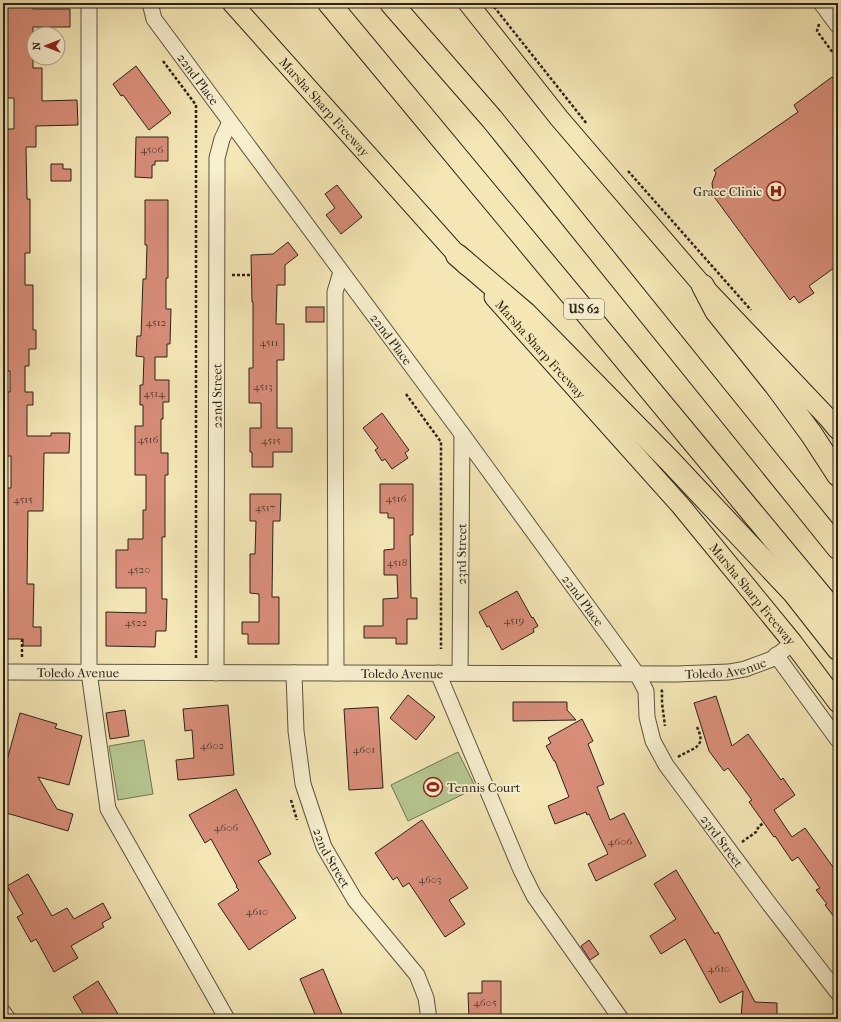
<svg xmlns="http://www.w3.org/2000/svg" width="841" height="1022" viewBox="0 0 841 1022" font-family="'IM FELL French Canon',serif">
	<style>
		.green { fill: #b6c691; stroke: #707455 }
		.building { fill: #d88d79; stroke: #2b2319 }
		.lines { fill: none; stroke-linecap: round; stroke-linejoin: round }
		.minor-casing { stroke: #5d5440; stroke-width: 17 }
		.major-casing { stroke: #2b2319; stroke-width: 21 }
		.highway-casing { stroke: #2b2319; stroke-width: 24 }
		.path { stroke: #2b2319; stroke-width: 2.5; stroke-dasharray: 3 2; stroke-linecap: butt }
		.minor { stroke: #f8efcf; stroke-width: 15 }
		.major { stroke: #f4e6b5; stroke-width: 19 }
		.highway { stroke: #f4e6b5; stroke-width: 22 }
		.labels { text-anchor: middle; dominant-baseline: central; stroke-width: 4; stroke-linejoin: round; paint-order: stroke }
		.number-label { font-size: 11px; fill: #563e31 }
		.shield { fill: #f8efcf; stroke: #686050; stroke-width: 1 }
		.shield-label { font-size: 12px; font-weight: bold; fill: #2b2319 }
		.street-label { font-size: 13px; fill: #2b2319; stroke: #f8efcf }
		.poi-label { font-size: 13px; fill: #2b2319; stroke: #f8efcf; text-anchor: end }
	</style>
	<rect width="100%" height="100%" fill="#f4e6b5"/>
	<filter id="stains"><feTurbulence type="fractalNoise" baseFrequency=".005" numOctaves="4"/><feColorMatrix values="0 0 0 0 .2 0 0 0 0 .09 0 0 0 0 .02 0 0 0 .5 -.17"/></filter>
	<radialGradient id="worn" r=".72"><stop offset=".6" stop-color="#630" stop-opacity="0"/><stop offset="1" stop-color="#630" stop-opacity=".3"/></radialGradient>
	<g class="green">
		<path d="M144 740 153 794 118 800 109 746Z"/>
		<path d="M458 752 476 788 408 821 391 785Z"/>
	</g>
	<g class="building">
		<path d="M3 3H33V9H70V27H33V68H42V101L77 100 78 125 36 126V147H26L27 199H30V253H25V285H33V330H36V349H29V366H25V392H33V405H27V436H51V433H70L69 453H44L43 511H28L27 584H34L33 627H41V646H23V639H5V604H3V562H5V519H3V488H11V456H3V392H10V371H3V150H5V129H14V98H6V90H3Z"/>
		<path d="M136 66 171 113 149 130 123 95 121 96 113 84Z"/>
		<path d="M832 77 838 84V265L809 286 814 293 799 303 794 296 790 300 712 194 713 193 712 183 716 173 714 170 798 112 794 105Z"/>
		<path d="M136 137H168V161H155V165H152V178L135 177Z"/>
		<path d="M51 164H63V169H71V181H51Z"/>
		<path d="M337 185 362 217 341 234 326 215 335 208 325 194Z"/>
		<path d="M145 200H168V278H166V309H171L170 344H167V357H155V380H169V402H163V419H161V453H168V475H165V537H162V599H167L166 631H156L155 647 106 646V612L146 613V588H116V550H128V539H143V510H146V475H135V426H143V405H140V385H143L144 357 136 356 137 336H141L143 279H146L147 245H145Z"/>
		<path d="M288 242 298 255 285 265V285H277L276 324H284V360H277V428H292V452H273V467H252V452H250V428H261V403H249V368H253V302H252L251 255 273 254Z"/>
		<rect x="306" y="307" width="18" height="15"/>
		<path d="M382 413 409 450 405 453 408 458 392 469 385 459 382 461 375 450 378 448 363 428Z"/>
		<path d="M380 484H413V535H410L411 598H417V619H407V644H396V638H364V626H383V599L398 598 397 575H384V550L394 549V518H388V513H380Z"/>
		<path d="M250 494H281L280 521H273L272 597H279V644H248V634H242V622H259V594L250 593V554H255L256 521H250Z"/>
		<path d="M517 591 532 618 533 617 538 626 533 629 534 632 502 650 489 626 487 627 479 612Z"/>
		<path d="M408 695 435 717 416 740 390 718Z"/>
		<path d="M716 696 732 746 748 734 781 780 783 778 795 795 774 810 792 837 805 828 838 874V922L825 905 827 904 816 890 820 888 798 857 792 861 775 836 774 837 749 802 752 800 728 768 724 771 709 751 694 703Z"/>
		<path d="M513 702H567V710L576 720 513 721Z"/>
		<path d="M228 705 234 775 178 780 176 760 194 758 192 730 185 731 183 709Z"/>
		<path d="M378 707 383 788 349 790 344 709Z"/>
		<path d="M125 710 129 736 110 739 106 713Z"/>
		<path d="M20 713 57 724 55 728 82 736 69 785 38 777 57 809 73 814 68 831 3 812V765L5 759 7 760Z"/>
		<path d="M582 719 593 741 588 744 604 784 597 787 610 820 624 813 646 856 596 881 588 864 608 854 589 814 587 815 586 812 555 824 548 806 569 797 555 761H554L546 746 551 743 548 738Z"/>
		<path d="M236 789 271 854 258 861 296 918 249 950 218 904 239 890 236 887 237 886 211 839 205 843 189 815Z"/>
		<path d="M422 820 468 888 449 900 465 924 445 937 409 883 403 887 397 877 393 880 375 853Z"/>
		<path d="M676 870 715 934 718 932 755 1002 777 1003V1019H741L743 991 720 1003 685 939 661 954 650 936 676 919 654 884Z"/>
		<path d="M28 874 52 916 67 908 74 919 103 903 111 918 102 923 104 927 71 946 78 958 54 972 36 939 31 942 17 917 23 914 7 886Z"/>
		<path d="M589 940 599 954 590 960 581 946Z"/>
		<path d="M323 969 344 1019H317L300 979Z"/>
		<path d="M98 981 121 1019H86L73 997Z"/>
		<path d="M482 981H501V1019H469L468 993H482Z"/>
	</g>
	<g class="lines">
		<defs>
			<g id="minor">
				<path d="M89 3V672L108 809 227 1019"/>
				<path id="s1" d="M150 3 154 19 462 434 637 674 646 691 647 717 653 741 666 765 767 901 838 993"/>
				<path d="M821 3 838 26"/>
				<path d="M776 655 838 740"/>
				<path id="s2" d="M3 672 676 674 729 672 745 669 772 659 793 643"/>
				<path id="s3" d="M216 673 217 158 222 139 230 122"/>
				<path id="s4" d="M294 673 296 731 303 784 324 847 355 900 417 975 426 998 429 1019"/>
				<path d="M336 673 335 292 341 272"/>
				<path d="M438 673 521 870 534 896 621 1019"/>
				<path id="s5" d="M460 673 462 434"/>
				<path d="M3 1012 8 1019"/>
			</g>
			<g id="major">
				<path id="s6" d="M232 3 467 266"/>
				<path d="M468 3 559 118 703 286 829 419 838 430"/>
				<path id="s7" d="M494 297 681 506 793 643 838 703"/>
			</g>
			<g id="highway">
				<path d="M329 3 838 616"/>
				<path d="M391 3 492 119 838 548"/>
				<path d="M457 255 525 313 670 461 794 593 838 649"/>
				<path d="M703 286 716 311 776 386 812 435 838 475"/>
			</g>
		</defs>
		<use href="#minor" class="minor-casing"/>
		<use href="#major" class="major-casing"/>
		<use href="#highway" class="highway-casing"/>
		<g class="path">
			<path d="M491 3 587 124"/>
			<path d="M819 24 817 31 833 53 838 54"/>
			<path d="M163 61 196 105V660"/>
			<path d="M3 93H6"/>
			<path d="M628 171 751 310"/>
			<path d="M232 275H251"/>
			<path d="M406 394 441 442V649"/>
			<path d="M3 544H5"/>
			<path d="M3 620H5"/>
			<path d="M22 639V658"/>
			<path d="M661 690 662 691V703L665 726"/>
			<path d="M678 757C694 747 708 748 696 725"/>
			<path d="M291 800 297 820"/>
			<path d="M742 842 756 832 759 826 764 823"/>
		</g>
		<use href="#minor" class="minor"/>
		<use href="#major" class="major"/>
		<use href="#highway" class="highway"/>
	</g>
	<defs>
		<symbol id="hospital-ring" viewBox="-11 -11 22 22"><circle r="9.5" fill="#f8efcf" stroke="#8f2418" stroke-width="1.5"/><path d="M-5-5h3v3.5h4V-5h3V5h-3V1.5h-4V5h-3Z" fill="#8f2418"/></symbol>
		<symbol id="stadium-ring" viewBox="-11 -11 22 22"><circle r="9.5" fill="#f8efcf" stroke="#8f2418" stroke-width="1.5"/><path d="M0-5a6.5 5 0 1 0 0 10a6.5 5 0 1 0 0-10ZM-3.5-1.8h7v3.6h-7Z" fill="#8f2418"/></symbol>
	</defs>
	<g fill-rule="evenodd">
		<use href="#hospital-ring" x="765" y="180" width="22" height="22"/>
		<use href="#stadium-ring" x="422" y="776" width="22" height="22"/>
	</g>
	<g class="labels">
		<g class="number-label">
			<text x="152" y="149">4506</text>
			<text x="156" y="322">4512</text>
			<text x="269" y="342">4511</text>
			<text x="263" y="386">4513</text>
			<text x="154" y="393">4514</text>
			<text x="148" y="439">4516</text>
			<text x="271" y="440">4515</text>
			<text x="396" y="498">4516</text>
			<text x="23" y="499">4515</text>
			<text x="265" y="507">4517</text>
			<text x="397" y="562">4518</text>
			<text x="139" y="569">4520</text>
			<text x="514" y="620">4519</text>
			<text x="136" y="622">4522</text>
			<text x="212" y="745">4602</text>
			<text x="364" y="749">4601</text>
			<text x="226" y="827">4606</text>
			<text x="620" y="841">4606</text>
			<text x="430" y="879">4603</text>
			<text x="257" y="911">4610</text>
			<text x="719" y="968">4610</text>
			<text x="485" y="1002">4605</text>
		</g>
		<rect class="shield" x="564" y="299" width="40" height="20" rx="3"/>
		<g class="shield-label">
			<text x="584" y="309">US 62</text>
		</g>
		<g class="street-label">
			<text stroke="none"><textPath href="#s1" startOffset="91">22nd Place</textPath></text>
			<text stroke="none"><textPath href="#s6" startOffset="139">Marsha Sharp Freeway</textPath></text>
			<text stroke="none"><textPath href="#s1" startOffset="415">22nd Place</textPath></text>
			<text stroke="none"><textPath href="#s7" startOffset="70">Marsha Sharp Freeway</textPath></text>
			<text stroke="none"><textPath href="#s3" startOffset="277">22nd Street</textPath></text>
			<text stroke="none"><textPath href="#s5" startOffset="119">23rd Street</textPath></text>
			<text stroke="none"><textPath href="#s7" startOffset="394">Marsha Sharp Freeway</textPath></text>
			<text stroke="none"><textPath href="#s1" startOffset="739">22nd Place</textPath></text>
			<text stroke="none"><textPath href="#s2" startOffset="723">Toledo Avenue</textPath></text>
			<text stroke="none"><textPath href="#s2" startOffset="75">Toledo Avenue</textPath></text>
			<text stroke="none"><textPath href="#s2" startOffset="399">Toledo Avenue</textPath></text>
			<text stroke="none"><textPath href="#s1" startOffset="1022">23rd Street</textPath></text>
			<text stroke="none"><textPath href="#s4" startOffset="191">22nd Street</textPath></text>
		</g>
		<g class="poi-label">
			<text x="762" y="191">Grace Clinic</text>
			<text x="447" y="787" text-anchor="start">Tennis Court</text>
		</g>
	</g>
	<rect width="841" height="1022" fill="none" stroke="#f4e6b5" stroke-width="16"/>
	<rect x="4" y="4" width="833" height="1014" fill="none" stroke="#2b2319" stroke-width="2"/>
	<rect x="8" y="8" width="825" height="1006" fill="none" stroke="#2b2319"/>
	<g transform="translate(46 46) rotate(270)"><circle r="19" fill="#f8efcf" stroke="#a69d86"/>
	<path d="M0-3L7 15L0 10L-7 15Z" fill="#8f2418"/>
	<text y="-6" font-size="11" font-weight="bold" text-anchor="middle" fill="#2b2319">N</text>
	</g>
	<rect width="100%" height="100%" filter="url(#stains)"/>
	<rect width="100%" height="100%" fill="url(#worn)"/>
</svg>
